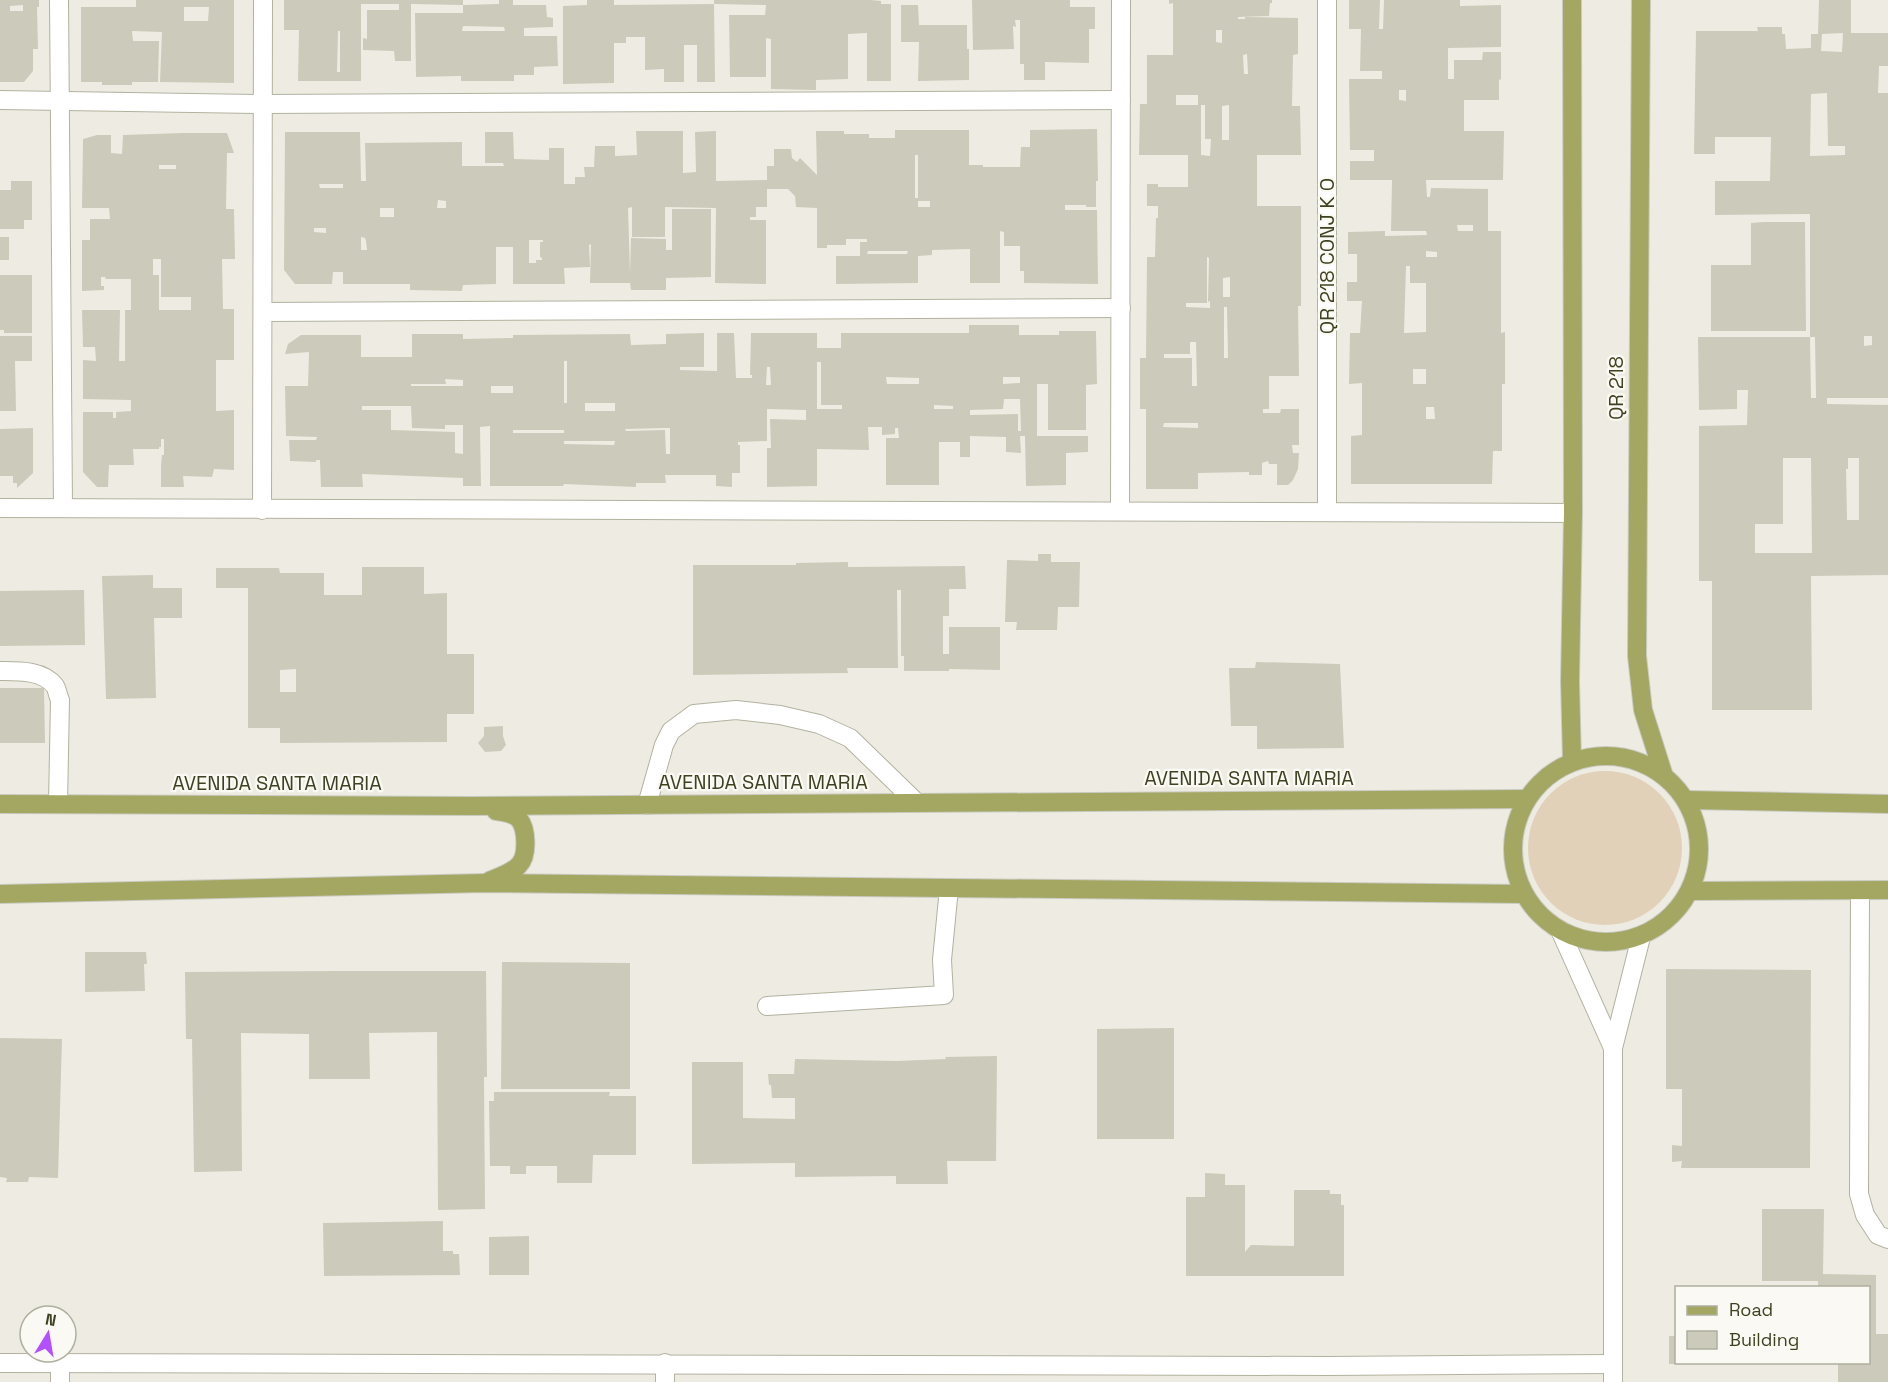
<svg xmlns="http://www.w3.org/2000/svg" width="1888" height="1382" viewBox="0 0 1888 1382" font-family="'Space Grotesk',sans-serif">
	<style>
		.green { fill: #e1d1b9 }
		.building { fill: #cccaba; fill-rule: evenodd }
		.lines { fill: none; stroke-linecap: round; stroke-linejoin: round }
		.minor-casing { stroke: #b2b2a0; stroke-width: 20 }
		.major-casing { stroke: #c9cac1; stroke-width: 20 }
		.minor { stroke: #fff; stroke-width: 18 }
		.major { stroke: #a3a762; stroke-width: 18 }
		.labels { text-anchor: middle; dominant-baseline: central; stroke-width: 4.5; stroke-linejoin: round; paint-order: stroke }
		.street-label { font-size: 20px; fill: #3f4120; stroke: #faf9f3 }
	</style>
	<rect width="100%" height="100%" fill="#eeece2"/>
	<circle class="green" cx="1605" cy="848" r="77"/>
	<g class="building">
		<path d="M0 0H39V7H37L38 49H33V71L24 82H0ZM23 5V11H10V6Z"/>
		<path d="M136 0H234V83L160 82 162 32 132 31 133 41H159L158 82H132V85H102V82H81V7H136ZM184 7H209L208 21H184Z"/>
		<path d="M284 0H463V5L411 4V61H395L394 51 363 50V38L367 39V10H399V4H361V81H298L299 30H284ZM338 31H340V72H337Z"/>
		<path d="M499 0H513V5H546L547 17 553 18V27L524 28V36H557L558 66 534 67V75H514V81H461V76L416 77 415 13H463V5L499 4ZM463 26 504 27 505 31H462Z"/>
		<path d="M587 0H614V5L714 4 715 82H697V45H684V82H664V69L645 70V37H626V43H614V83L563 84V6L587 5Z"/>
		<path d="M714 0H870L881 1V4H891V81H867V33L848 34V79L816 80V90L771 89V39L766 38V77H730L729 15H765L766 5 714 4Z"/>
		<path d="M972 0H1070V7H1095V29H1089V63L1045 62V80H1024V64H1020V20H1015L1016 27 1013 26 1014 49 973 50Z"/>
		<path d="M1169 0H1272V3H1270L1269 16 1238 17V19H1245V17L1298 18V54L1293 55 1292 106H1300L1301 155H1257V206H1301V306H1298L1299 376H1269V409H1263V413H1280L1281 409H1299V445H1292L1293 453H1299L1298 469 1293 480 1288 485H1277V464H1269L1268 461 1262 463V475H1249V472L1198 473V489H1146V409H1140V358H1146L1147 257H1155L1156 218H1158V206H1147V184H1158V187H1188V155H1139L1140 104H1147V55H1173V3L1169 4ZM1216 30H1222V43L1216 42ZM1247 54 1248 74H1244L1243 55ZM1176 95H1198V105H1176ZM1201 105H1205V139H1211L1210 156 1201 155ZM1229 105V140H1222V106ZM1207 257 1209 258 1208 302 1210 301V308L1186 307V303H1207ZM1230 277V297H1223V278ZM1224 307H1227L1228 358H1224ZM1190 342H1196L1197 386H1192V358H1164V354H1190ZM1164 423H1198V428L1163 427Z"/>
		<path d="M1349 0H1380L1379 29H1383L1384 0H1460V6L1501 5V47L1448 48V79H1454V60H1482L1483 52H1501V80L1499 79V100H1464V131H1504L1503 180H1426L1427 197H1430L1431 188 1488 189V231H1501V333L1505 332V384H1502V451H1493L1492 484H1351V436L1362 435V383L1349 384 1350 333H1360L1362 301H1347V282H1357V254H1348V232L1385 231V236L1427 235 1426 231H1391L1392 180H1350V161H1374V150H1350L1349 79H1382V71H1360L1361 29H1349ZM1399 90H1406V101L1399 100ZM1457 225H1473V231H1458ZM1426 251 1437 252V257H1426ZM1406 266H1410V283H1426V332L1404 333ZM1413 369H1426V384H1413ZM1426 407H1434L1435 419H1426Z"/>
		<path d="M1819 0H1851V33H1888V66H1879L1878 93H1888V398H1827V404L1888 405V575L1811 576 1812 710H1712V581H1699V426L1747 425 1748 390H1737V409L1699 410 1698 337H1810L1811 398H1816L1815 337H1810V214L1715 215V181H1770L1771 137H1715V154H1694L1696 31H1758L1757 27H1782V34H1785L1786 49 1811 48V34H1818ZM1843 33 1842 52 1821 51 1822 34ZM1827 93 1828 146H1845V155L1810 156 1811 94ZM1864 336H1872V345L1864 346ZM1783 458H1811L1812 553H1755V524H1783ZM1848 458H1859V520H1847L1846 469H1848Z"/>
		<path d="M901 5H918L919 25H967V49H969V80L918 81 919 42H901Z"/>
		<path d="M1097 129 1098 181H1096V207H1086V205H1065V210H1097L1098 284 1024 283V271H1020V246H1004V232L1000 231V283H970V249L932 250V255L918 256V283L836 284V256H860V242H867V239H846V245H827V248H817V208L796 207 795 196 788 189H767V207H756V217H750V220H766V284L715 283 716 208 665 207V237H632V207L628 208 630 274 631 238 666 239V250H672V209H711V277L666 278V290H631L630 283H590L591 244 589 245 590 267 564 268 565 284H513V247H496V284L463 285 462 291 410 290V284H343V272H333L332 284H295L284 270 285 132H360L361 181H366L365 143 462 142V166H504L503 163H485V132H513L514 159 549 160V148H564V184H575V177H585L584 167H594L595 146H615V156L637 155 636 131H683V173L696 172 695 132 716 131V181L767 180V166H774V149H791L792 158 797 162 800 158 817 175 816 131H844V134H869V138H895V130H969V165H983V167H1020L1021 147H1030V130ZM915 155H918V198H915ZM319 184H343V188H320ZM438 200 446 201V208H437ZM918 201H930V207H918ZM380 208H394V217H380ZM314 228H326V233L314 232ZM361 237 365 238 366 241 367 250H361ZM529 240H543V242H540V257L542 258V260H536V263H529ZM868 251H908L907 254H867Z"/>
		<path d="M183 133H227L234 153H227L226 209H234L235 259H222L223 309H234V360H216V411L234 410V470L214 469 212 477 183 476 184 487H161V466L162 455H164V439H161V447H159V449H133L134 465H109L108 487H97L83 472V412H113V418H116V412L131 411V400L83 399V360L96 361 95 347H83L82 310H120L119 361H125V310H131V279H106L105 277H101V286H104V290L82 291V240H90V219H110L109 208H82L83 139 97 135H111V153L122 154 123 135ZM159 165H176V169H159ZM153 259H161V297H191V310H159V275H153Z"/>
		<path d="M11 181H32V220H24V229H0V190H11Z"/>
		<path d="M1763 222H1805L1806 331H1711V265H1751V223Z"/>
		<rect x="0" y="237" width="9" height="23"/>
		<path d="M0 275H32V333H4V330H0Z"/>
		<path d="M969 325H1019V335H1059V331H1096L1097 384 1086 385V430H1048V384H1037V436H1088V452L1066 453V485L1026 486 1025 436H1020L1021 453 1006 452V437L970 436V457H960V442H939V485H886V438H899L898 428H895V434L882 435V427H868L869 450 817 449V486L767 487V448H771L770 419 806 420V410L767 409V441L738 442V445H740V473H732V487L716 486V475H665L666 483H636V487L564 484 563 486H490V426L480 427 481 486H463V478L362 474 363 487H321L320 460H316V462L290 461 289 440H316L317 437 286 436 285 386H308L309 352 285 354 288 344 301 335H361V357H412V334H463V339L513 338V335L630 334 631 345 666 344V334L704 333V367H680V370L717 371V333H734L736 378H752V375H750L751 333H817V348H841V333H969ZM564 361H567V403H564ZM817 362H821V405H842V409H817ZM767 367H770L771 385H766ZM886 377 919 378V384H887ZM1003 377H1020V383L1003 384ZM445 379 463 380V386H411V384H446ZM491 386H513V393H491ZM1004 399H1020L1021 431H1018V414L970 415V410L1003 409ZM585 403H615V411H585ZM934 405 953 406V409H934ZM362 406H411L412 428 445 429V425H463V454L455 453V432L391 430V410H362ZM665 428H670V454H666L665 430 626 431 625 429ZM513 430H564V433H513ZM564 441H615L614 445 564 444Z"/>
		<path d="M0 336H32V361H15L16 411H0Z"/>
		<path d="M33 428V473L17 488V483H13V476H0V429Z"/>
		<path d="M1038 554H1051V562H1080L1079 607H1058L1057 630H1016L1017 622H1005L1007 560 1038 561Z"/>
		<path d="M848 562V567L965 566 966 589H949V616H943V654H949V627H1000V670L949 669V671H904V656H901V590H897L898 668H847L848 673 693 675V565H796V563Z"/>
		<path d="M362 567H424V594L447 593V654H474V714H447V742L280 743V728H248V588H216V568H279L280 573H324V595H362ZM296 669V692H280V670Z"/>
		<path d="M153 575V588H182V618H154L156 698 106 699 102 576Z"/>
		<path d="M84 590 85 645 0 646V591Z"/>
		<path d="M1256 662 1340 664 1344 748 1257 749V726H1231L1229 668H1255Z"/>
		<path d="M0 688H44L45 743H0Z"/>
		<path d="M503 726V736L506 745 501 751 485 752 478 743 484 736V727Z"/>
		<path d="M85 952H146L147 964H144L145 991 85 992Z"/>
		<path d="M502 962 630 963V1089H501Z"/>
		<path d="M1666 969 1811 970 1810 1168H1681L1682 1161 1672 1162V1145L1682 1146V1089H1666Z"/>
		<path d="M338 971H486L487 1077H484L485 1209 438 1210 437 1032 369 1033 370 1079H309V1034L241 1033 242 1171 194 1172 192 1039H186L185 972Z"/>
		<path d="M1174 1028V1139H1097V1029Z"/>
		<path d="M0 1038 62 1039 58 1178 29 1177 28 1182H6L7 1178 0 1177Z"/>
		<path d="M997 1056 996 1161H947L948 1184H896V1176L795 1177V1163L692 1164V1062H743V1118L795 1119V1098H772L771 1085H769L768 1074H794L795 1059 896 1061 946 1059 945 1057Z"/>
		<path d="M494 1092H610L609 1096H636V1155H593L592 1183H557V1166H526V1174H510V1166H490L489 1101H494Z"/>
		<path d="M1205 1173 1225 1174V1185H1245V1252L1251 1245 1294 1246V1190H1330V1194H1341V1205H1344V1276H1186V1197H1205Z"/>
		<path d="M1762 1209H1824L1823 1274 1876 1275V1334H1888V1382H1838V1362H1869V1287H1818V1281H1762Z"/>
		<path d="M443 1221V1251H453V1254H459L460 1275 324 1276 323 1223Z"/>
		<path d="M529 1236V1275H489V1237Z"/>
		<path d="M1669 1336H1676L1677 1364H1669Z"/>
	</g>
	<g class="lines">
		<defs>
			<g id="minor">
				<path d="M59 0 63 507"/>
				<path d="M1327 0V511"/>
				<path d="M0 100 263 104 1121 100"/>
				<path d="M263 312 1121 308"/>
				<path d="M0 508 1573 513"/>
				<path d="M262 510 263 0"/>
				<path d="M1120 511 1121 0"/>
				<path d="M0 671C18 671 43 670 55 686 57 689 58 696 60 700L58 804"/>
				<path d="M647 805 664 745 671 731 694 714 736 710 780 715 819 724 850 738 917 803"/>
				<path d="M1860 891 1859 1194 1865 1215 1878 1235 1888 1239"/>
				<path d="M1560 930 1613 1048"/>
				<path d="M767 1006 944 995 942 960 949 888"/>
				<path d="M0 1363 1327 1366 1613 1364"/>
				<path d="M60 1363V1382"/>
				<path d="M665 1382V1363"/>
				<path d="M1613 1382V1048L1641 937"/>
			</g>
			<g id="major">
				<path d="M1641 0 1637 656 1643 710 1663 773"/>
				<circle cx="1606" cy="849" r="93"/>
				<path d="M1572 761 1570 681 1573 513 1572 0"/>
				<path d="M1687 800 1888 804"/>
				<path d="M0 804 470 806 1527 799"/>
				<path d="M489 881C499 877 512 873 519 865 528 856 527 829 519 819 513 813 504 812 496 811"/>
				<path d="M1691 891 1888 890"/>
				<path d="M0 894 485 883 1524 894"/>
			</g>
		</defs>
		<use href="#minor" class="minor-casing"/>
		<use href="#major" class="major-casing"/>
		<use href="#minor" class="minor"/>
		<use href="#major" class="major"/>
	</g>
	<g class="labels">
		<g class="street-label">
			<text transform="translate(1327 256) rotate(-90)">QR 218 CONJ K O</text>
			<text transform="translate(1616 388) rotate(-90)">QR 218</text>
			<text x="1249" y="778">AVENIDA SANTA MARIA</text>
			<text x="763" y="782">AVENIDA SANTA MARIA</text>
			<text x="277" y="783">AVENIDA SANTA MARIA</text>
		</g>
	</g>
	<rect x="1675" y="1286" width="195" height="78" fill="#faf9f3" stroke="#afaf9f" stroke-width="1.5"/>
	<rect x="1687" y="1306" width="30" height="9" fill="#a3a762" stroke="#afaf9f" stroke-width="1.5"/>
	<text x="1729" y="1316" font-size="18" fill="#3f4120">Road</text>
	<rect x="1687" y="1331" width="30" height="18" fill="#cccaba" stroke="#afaf9f" stroke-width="1.5"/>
	<text x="1729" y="1346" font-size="18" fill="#3f4120">Building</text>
	<g transform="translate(48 1334) rotate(11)"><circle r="28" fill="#faf9f3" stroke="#afaf9f" stroke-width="1.5"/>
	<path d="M0-4.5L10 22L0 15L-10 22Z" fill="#b34fff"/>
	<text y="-9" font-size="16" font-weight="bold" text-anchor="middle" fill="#3f4120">N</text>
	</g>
</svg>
